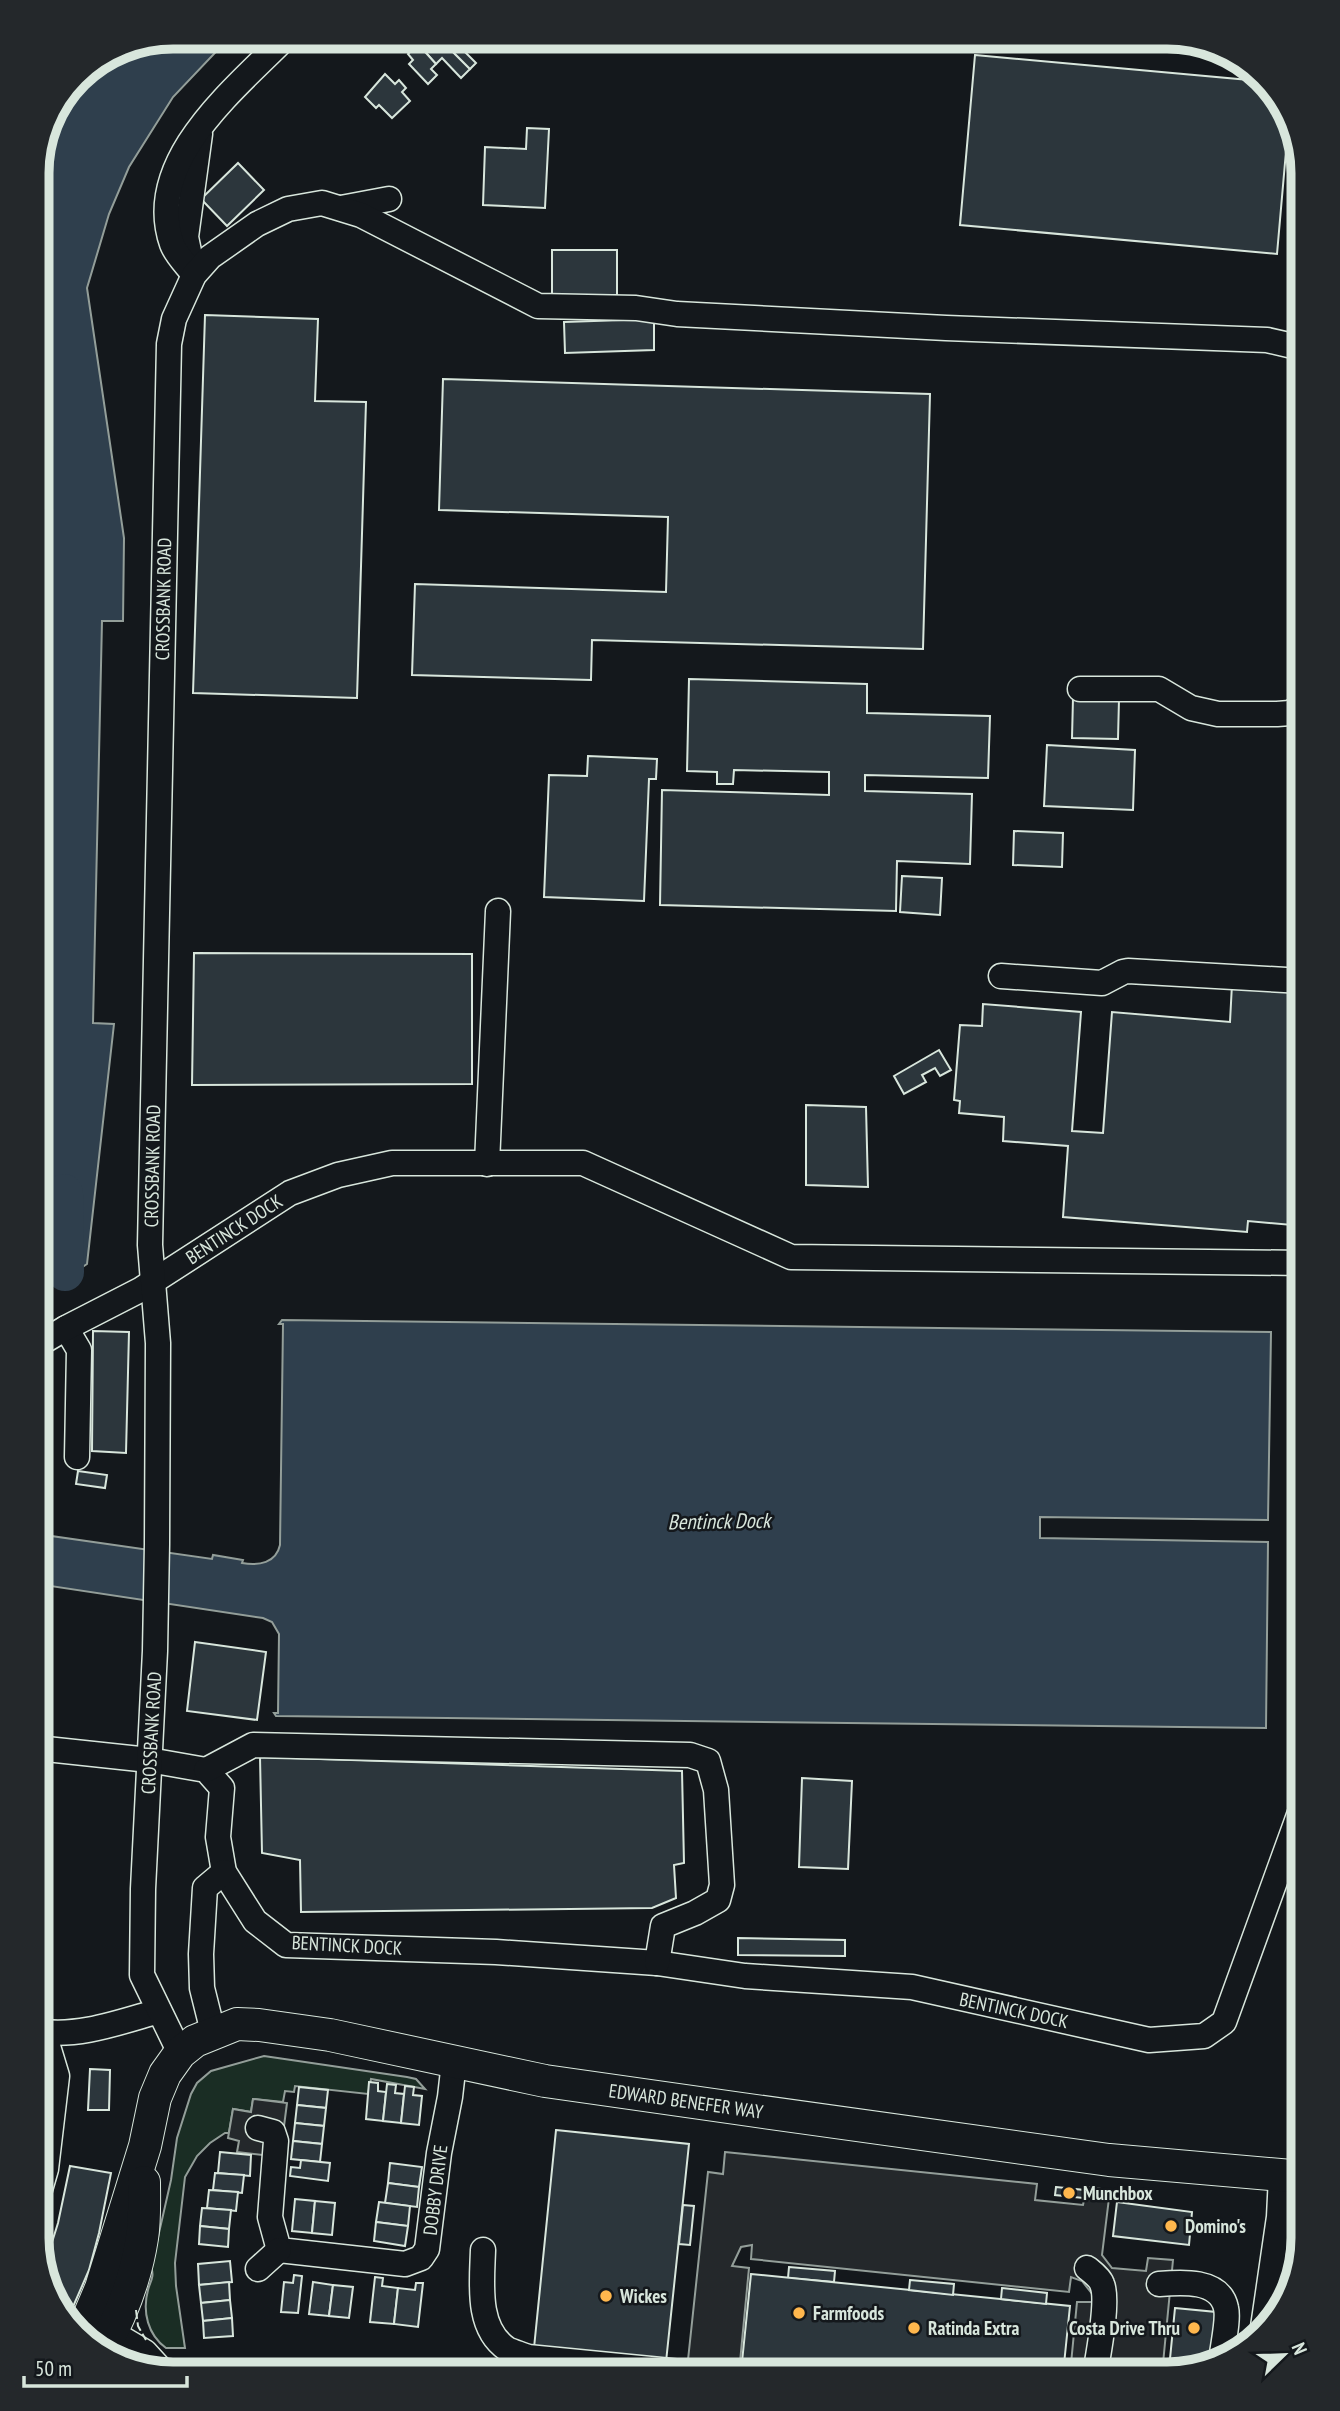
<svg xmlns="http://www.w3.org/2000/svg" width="1340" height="2411" viewBox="0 0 1340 2411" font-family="'PT Sans Narrow',sans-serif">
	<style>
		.green { fill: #1a2d24; stroke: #939e99; stroke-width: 2 }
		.parking { fill: #24282b; stroke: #939e99; stroke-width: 2 }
		.water { fill: #2f3f4d; stroke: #939e99; stroke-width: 2 }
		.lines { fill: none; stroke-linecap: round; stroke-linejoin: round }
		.stream { stroke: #2f3f4d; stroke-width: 6 }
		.river { stroke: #2f3f4d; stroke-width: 38 }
		.building { fill: #2c363c; stroke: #d8e6dc; stroke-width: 2 }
		.minor-casing { stroke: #d8e6dc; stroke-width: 27 }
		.major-casing { stroke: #d8e6dc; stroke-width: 34 }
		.minor { stroke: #14181c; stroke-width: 24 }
		.major { stroke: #14181c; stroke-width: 32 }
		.fence { stroke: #d8e6dc; stroke-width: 2; stroke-dasharray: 9 3.5; stroke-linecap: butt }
		.poi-dot { fill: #ffb74d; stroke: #14181c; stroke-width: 2.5 }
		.labels { text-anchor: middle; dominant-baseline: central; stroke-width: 5; stroke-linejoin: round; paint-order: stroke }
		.street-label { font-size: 19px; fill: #d8e6dc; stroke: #14181c }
		.poi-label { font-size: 19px; font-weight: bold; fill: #d8e6dc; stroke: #14181c; text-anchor: start }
		.water-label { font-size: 21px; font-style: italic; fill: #d8e6dc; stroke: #14181c }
		.rim { fill: none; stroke: #d8e6dc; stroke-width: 9 }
	</style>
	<rect width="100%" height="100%" fill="#14181c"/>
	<path class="green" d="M264 2056 407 2077 416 2079 425 2089 371 2079 368 2094 295 2086 294 2092 285 2091 283 2102 253 2099 251 2112 233 2109 229 2133H225L210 2143 197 2156 185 2177 175 2263 176 2286 185 2348H166C148 2335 142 2312 148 2290 150 2282 155 2276 151 2268L171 2180 177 2138 191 2094 197 2083 211 2071Z"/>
	<g class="parking">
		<path d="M253 2099 287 2103 280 2157 237 2152 239 2141 228 2138 233 2109 251 2112Z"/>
		<path d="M725 2152 1037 2184 1035 2200 1083 2205 1087 2187 1110 2190 1102 2255 1112 2268 1146 2271 1148 2258 1173 2260 1162 2374H1070L1077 2302H1092L1093 2295 1082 2281 1071 2277 1069 2292 751 2259 752 2245 741 2247 732 2266 749 2268 740 2362 688 2360 708 2172 723 2174Z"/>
	</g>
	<g class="water">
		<path d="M173 37H230L173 97 129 167 109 214 87 288 124 538 123 621H102L93 1023 114 1024 87 1264 75 1272 37 1170V165L47 121 77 76 121 47Z"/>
		<path d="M282 1320 1271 1332 1268 1520 1040 1517V1538L1268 1542 1266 1728 276 1716 274 1713H278L279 1634 272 1622 263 1618 37 1584V1534L212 1559 213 1555 243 1560 242 1563C259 1566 276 1563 280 1545L283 1324H279Z"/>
	</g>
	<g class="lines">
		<path class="stream" d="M250 2369 339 2374"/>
		<path class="river" d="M64 1193 65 1272"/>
	</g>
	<g class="building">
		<path d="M426 37H438L470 69 461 78 442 58 436 64 418 44Z"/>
		<path d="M438 37H456L461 42 458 45 476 63 470 69Z"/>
		<path d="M418 44 436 64 431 69 437 75 428 84 409 64 413 60 408 54Z"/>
		<path d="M975 55 1260 81 1289 117 1277 254 960 225Z"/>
		<path d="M385 74 395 84 399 80 406 88 402 92 410 101 392 118 379 105 376 108 365 97Z"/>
		<path d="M527 128 549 129 545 208 483 205 485 147 526 149Z"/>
		<path d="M238 163 264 190 227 226 201 199Z"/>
		<rect x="552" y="250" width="65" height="45"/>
		<path d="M205 315 318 319 315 401 366 402 357 698 193 693Z"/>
		<path d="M654 319V350L565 353 564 322Z"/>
		<path d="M443 379 930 394 923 649 592 640 591 680 412 675 415 584 666 592 668 517 439 510Z"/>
		<path d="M689 679 867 684V713L990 716 988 778 865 775V791L972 794 970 864 897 861 896 911 660 905 662 790 829 795V772L734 770 733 784H717V772L687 771Z"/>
		<path d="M1073 698 1119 699 1118 739 1072 738Z"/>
		<path d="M1047 745 1135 750 1133 810 1044 806Z"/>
		<path d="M588 756 657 759 656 779H649L644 901 544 897 549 775 587 776Z"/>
		<path d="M1014 831 1063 833 1062 867 1013 865Z"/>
		<path d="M902 876 942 878 940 915 900 912Z"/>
		<path d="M194 953 472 954V1084L192 1085Z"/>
		<path d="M1232 984 1303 990V1226L1248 1221 1247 1232 1063 1217 1068 1146 1003 1141 1004 1117 959 1113 960 1101 954 1100 960 1025 982 1026 983 1004 1081 1012 1072 1131 1103 1133 1112 1012 1230 1022Z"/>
		<path d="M939 1050 951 1070 940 1076 935 1068 922 1075 926 1082 904 1094 894 1076Z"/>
		<path d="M806 1105 866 1107 868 1187 806 1185Z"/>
		<path d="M93 1331 129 1332 126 1453 92 1451Z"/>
		<path d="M78 1471 107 1475 105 1488 76 1484Z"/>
		<path d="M195 1642 266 1652 257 1720 187 1711Z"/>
		<path d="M260 1757 682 1771 684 1863 674 1865 676 1898 652 1908 301 1912 300 1860 262 1853Z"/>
		<path d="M802 1778 852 1781 848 1869 799 1867Z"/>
		<path d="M738 1938 845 1940V1956L738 1955Z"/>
		<path d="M90 2069 110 2070 109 2110H88Z"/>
		<path d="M369 2082 378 2083V2091L386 2092 383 2121 366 2119Z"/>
		<path d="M387 2084 396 2085 395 2093 404 2094 401 2123 383 2121Z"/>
		<path d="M405 2086 414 2087 413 2095 422 2096 419 2125 401 2123Z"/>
		<path d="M299 2087 328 2090 326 2108 297 2105Z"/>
		<path d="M297 2105 326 2108 324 2126 295 2123Z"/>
		<path d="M295 2123 324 2126 322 2144 293 2141Z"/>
		<path d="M556 2130 689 2144 666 2362 534 2348Z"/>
		<path d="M293 2141 322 2144 320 2162 291 2159Z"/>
		<path d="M220 2152 251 2155 250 2176 218 2173Z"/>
		<path d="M301 2160 330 2163 328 2181 290 2176 291 2167 300 2168Z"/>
		<path d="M390 2163 422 2167 419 2187 388 2183Z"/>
		<path d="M70 2166 111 2173 99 2233 89 2270 69 2316 47 2290 43 2271 58 2223Z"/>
		<path d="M215 2173 244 2175 242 2193 213 2190Z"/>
		<path d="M388 2183 419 2187 417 2207 385 2203Z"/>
		<path d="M1056 2187 1084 2190 1083 2198 1055 2195Z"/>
		<path d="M209 2190 238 2192 236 2211 207 2208Z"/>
		<path d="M295 2199 315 2201 312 2233 292 2231Z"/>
		<path d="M315 2201 335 2203 332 2235 312 2233Z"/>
		<path d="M379 2202 410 2206 408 2226 376 2222Z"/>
		<path d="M1117 2202 1192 2212 1189 2245 1113 2236Z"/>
		<path d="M683 2205 694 2206 690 2245 679 2244Z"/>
		<path d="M202 2208 231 2210 229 2229 200 2226Z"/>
		<path d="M376 2222 408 2226 405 2246 374 2241Z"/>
		<path d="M200 2226 229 2229 228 2247 199 2244Z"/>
		<path d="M230 2261 232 2282 199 2285 198 2264Z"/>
		<path d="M789 2267 835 2271 834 2282 788 2278Z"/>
		<path d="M751 2274 1070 2306 1063 2374H859L742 2362Z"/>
		<path d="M294 2275 302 2276 298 2313 281 2312 284 2282 293 2283Z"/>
		<path d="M375 2277 383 2278 382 2286 398 2288 394 2324 370 2322Z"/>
		<path d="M910 2280 954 2284 953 2295 909 2290Z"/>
		<path d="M229 2282 230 2300 201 2303 199 2285Z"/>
		<path d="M313 2282 333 2285 329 2316 309 2314Z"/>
		<path d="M416 2283H423L418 2327 394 2324 398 2288 415 2290Z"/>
		<path d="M333 2285 353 2287 349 2318 329 2316Z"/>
		<path d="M1002 2288 1047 2293 1046 2304 1001 2299Z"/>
		<path d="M230 2300 232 2318 203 2321 201 2303Z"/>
		<path d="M1175 2308 1216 2312 1211 2365 1185 2371 1169 2369Z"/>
		<path d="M232 2318 233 2336 204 2338 203 2321Z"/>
	</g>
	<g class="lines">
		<defs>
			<g id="minor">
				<path d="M341 208 389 199"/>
				<path d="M191 261 186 237 200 134"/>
				<path d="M194 275C187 265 176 255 172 244 143 161 235 89 286 37"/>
				<path d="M1080 689H1159L1191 708 1218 714H1277L1290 713 1303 705"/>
				<path d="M1001 976 1102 983 1123 972 1128 971 1303 981"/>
				<path d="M487 1164 498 911"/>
				<path d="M66 1328 79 1350 77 1457"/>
				<path d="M37 1345 66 1328 140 1290 290 1193 338 1175 392 1163H583L791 1257 1303 1263"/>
				<path d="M37 1748 149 1760 206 1770 222 1788 218 1837 224 1872 255 1921 286 1945 496 1952 657 1963 745 1976 912 1987 1149 2040 1204 2036 1224 2022 1303 1804"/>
				<path d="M206 1770 253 1745 690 1755 708 1761 716 1790 722 1885 718 1900 695 1913 663 1926 657 1963"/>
				<path d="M37 2031C78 2038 120 2022 159 2011"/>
				<path d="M213 2032 202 1988 201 1954 205 1888 224 1872"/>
				<path d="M180 2053 142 1975 143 1889 155 1651 157 1544 158 1343 150 1245 169 344 174 319 194 275 210 257 257 224 288 209 322 203 361 215 538 306 636 308 677 314 946 328 1267 340 1293 346 1303 353"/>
				<path d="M258 2128 273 2132 276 2141 270 2217 279 2250 405 2264 421 2258 427 2249 439 2153 450 2097 454 2062"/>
				<path d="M37 2200 46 2169 57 2076 44 2033"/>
				<path d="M483 2250C482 2283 476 2328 507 2349 513 2352 521 2354 528 2357L681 2372 757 2374"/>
				<path d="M1087 2268C1092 2272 1100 2278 1102 2284 1109 2300 1098 2356 1095 2374"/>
				<path d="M258 2269 279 2250"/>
				<path d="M1159 2284C1181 2282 1220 2279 1226 2308 1229 2320 1222 2348 1221 2362"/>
				<path d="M98 2324 145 2352 165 2374"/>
				<path d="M1263 2327 1279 2217 1281 2176"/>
			</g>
			<g id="major">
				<path d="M82 2333 101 2288 145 2146 155 2098 165 2074 180 2053 195 2041 237 2024 259 2025 330 2035 545 2081 742 2109 1109 2160 1303 2177"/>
				<path d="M101 2352C120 2318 136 2277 142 2238 145 2220 144 2200 144 2182"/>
			</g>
		</defs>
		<use href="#minor" class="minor-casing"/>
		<use href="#major" class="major-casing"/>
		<use href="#minor" class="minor"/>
		<use href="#major" class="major"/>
		<g class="fence">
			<path d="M136 2310 138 2326 146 2340"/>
			<path d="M131 2363 132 2356"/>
		</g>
	</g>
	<g class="poi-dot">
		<circle cx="1069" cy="2193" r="7"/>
		<circle cx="1171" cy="2226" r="7"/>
		<circle cx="606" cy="2296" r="7"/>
		<circle cx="799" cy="2313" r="7"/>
		<circle cx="914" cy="2328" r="7"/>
		<circle cx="1194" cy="2328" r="7"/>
	</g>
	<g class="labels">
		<g class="street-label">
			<text transform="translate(163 599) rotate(-89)">CROSSBANK ROAD</text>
			<text transform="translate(152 1166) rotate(-89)">CROSSBANK ROAD</text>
			<text transform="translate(234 1229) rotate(-33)">BENTINCK DOCK</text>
			<text transform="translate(151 1733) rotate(-87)">CROSSBANK ROAD</text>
			<text transform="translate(347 1945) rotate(3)">BENTINCK DOCK</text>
			<text transform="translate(1014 2010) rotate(12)">BENTINCK DOCK</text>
			<text transform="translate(686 2101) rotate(8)">EDWARD BENEFER WAY</text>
			<text transform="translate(435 2190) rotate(-83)">DOBBY DRIVE</text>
		</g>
		<g class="poi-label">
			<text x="1083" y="2193">Munchbox</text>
			<text x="1185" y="2226">Domino's</text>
			<text x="620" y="2296">Wickes</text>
			<text x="813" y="2313">Farmfoods</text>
			<text x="928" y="2328">Ratinda Extra</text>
			<text x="1180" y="2328" text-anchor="end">Costa Drive Thru</text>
		</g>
		<g class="water-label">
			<text transform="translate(719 1521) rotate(-1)">Bentinck Dock</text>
		</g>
	</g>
	<path d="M0 0H1340V2411H0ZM173 49H1167A124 124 0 0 1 1291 173V2238A124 124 0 0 1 1167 2362H173A124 124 0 0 1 49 2238V173A124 124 0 0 1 173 49Z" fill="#24282b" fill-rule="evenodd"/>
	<path class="rim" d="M173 49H1167A124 124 0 0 1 1291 173V2238A124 124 0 0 1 1167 2362H173A124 124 0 0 1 49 2238V173A124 124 0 0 1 173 49Z"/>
	<g transform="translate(1284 2355) rotate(67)" stroke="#14181c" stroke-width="5" paint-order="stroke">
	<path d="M0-5L12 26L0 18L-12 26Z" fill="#d8e6dc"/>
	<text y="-10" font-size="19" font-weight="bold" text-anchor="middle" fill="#d8e6dc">N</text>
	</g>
	<path d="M24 2376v10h163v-10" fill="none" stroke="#d8e6dc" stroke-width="3.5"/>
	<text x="35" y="2376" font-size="21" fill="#d8e6dc" stroke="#14181c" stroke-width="5" paint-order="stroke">50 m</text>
</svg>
